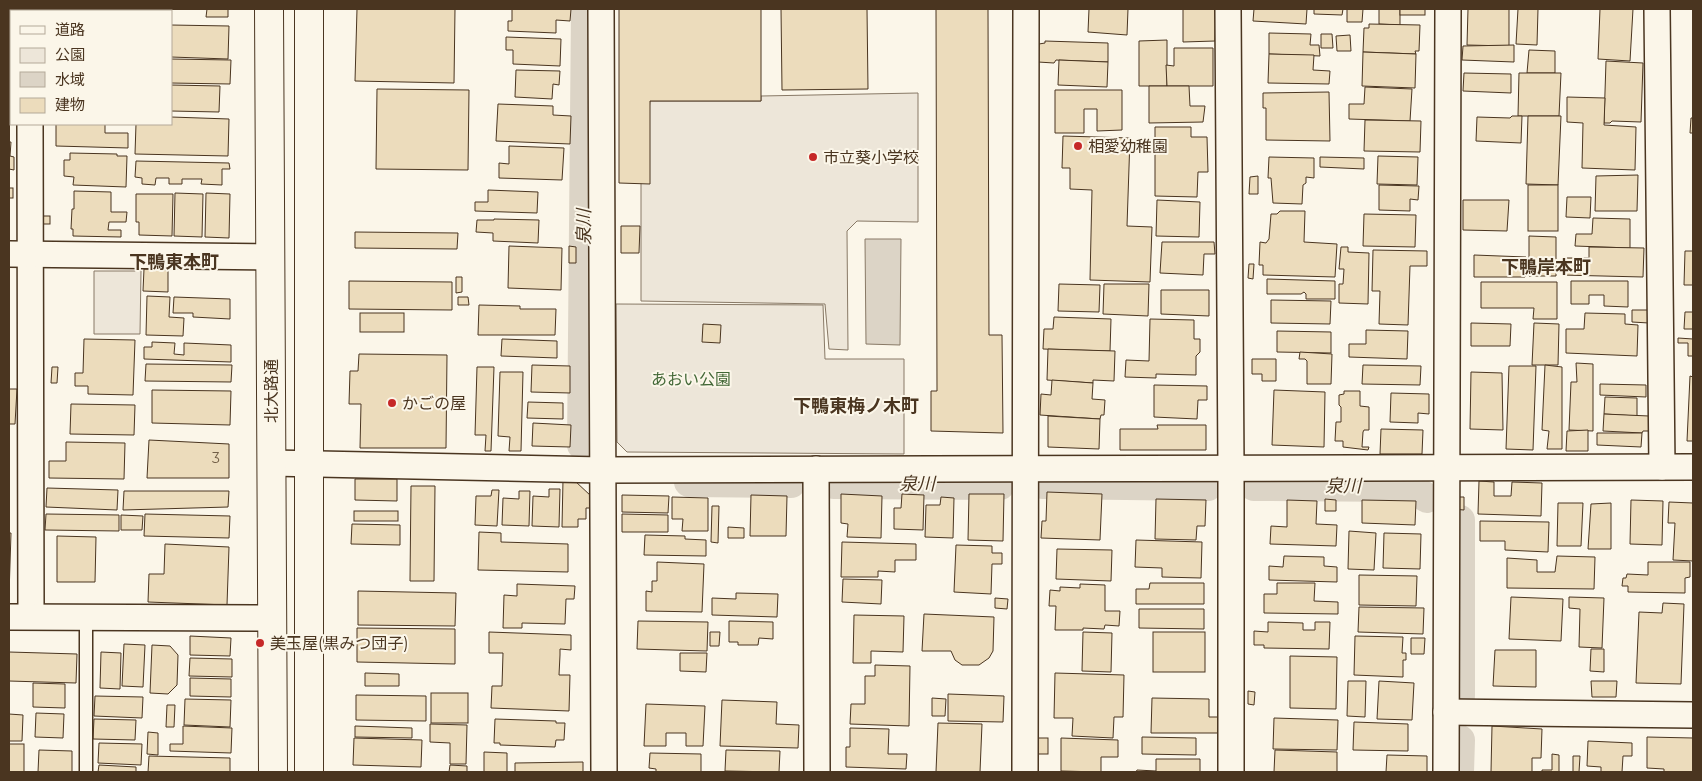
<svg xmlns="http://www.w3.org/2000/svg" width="1702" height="781" viewBox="0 0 1702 781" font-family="Montserrat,'Noto Sans JP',sans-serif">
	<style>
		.green { fill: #ede6d9; stroke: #887966 }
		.water { fill: #dcd4c6; stroke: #887966 }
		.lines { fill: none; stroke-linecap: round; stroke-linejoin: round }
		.canal { stroke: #dcd4c6; stroke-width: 30 }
		.building { fill: #ecdcbc; stroke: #4a3520 }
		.lane-casing { stroke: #4a3520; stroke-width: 15 }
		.street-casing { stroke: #4a3520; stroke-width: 28 }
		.highway-casing { stroke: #4a3520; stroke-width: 30 }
		.lane { stroke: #fbf6e9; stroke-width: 12 }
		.street { stroke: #fbf6e9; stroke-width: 25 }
		.highway { stroke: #fbf6e9; stroke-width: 28 }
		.poi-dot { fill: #c62828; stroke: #fbf6e9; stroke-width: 2 }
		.labels { text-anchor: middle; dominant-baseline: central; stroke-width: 4; stroke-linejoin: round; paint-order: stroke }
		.number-label { font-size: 14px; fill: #725f47 }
		.poi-label { font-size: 16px; fill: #4a3520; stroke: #fbf6e9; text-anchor: start }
		.park-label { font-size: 16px; fill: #436837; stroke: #fbf6e9 }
		.street-label { font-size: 16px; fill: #4a3520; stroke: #fbf6e9 }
		.water-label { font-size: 18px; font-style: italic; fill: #4a3520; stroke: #fbf6e9 }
		.neighbourhood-label { font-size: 18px; font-weight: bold; fill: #4a3520; stroke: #fbf6e9 }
	</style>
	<rect width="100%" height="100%" fill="#fbf6e9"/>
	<g class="green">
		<path d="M918 93V222L857 221 847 231 848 350 829 349 825 304 641 301V183L650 101H761V96Z"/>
		<path d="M94 271H141L140 334H94Z"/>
		<path d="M616 304 823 305 825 359H904V454L627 452 617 442Z"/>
	</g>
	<path class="water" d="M865 239H901L900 345 866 344Z"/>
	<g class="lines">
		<g class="canal">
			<path d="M582 445 586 9"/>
			<path d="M689 482 791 483"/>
			<path d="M834 484 1000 485"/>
			<path d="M1043 484 1208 486"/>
			<path d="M1254 486 1411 487 1427 498"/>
			<path d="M1460 696V520"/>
			<path d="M1459 772 1460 740"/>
		</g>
	</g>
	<g class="building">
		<rect x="69" y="9" width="34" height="2"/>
		<path d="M134 9H159V11H135Z"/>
		<path d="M195 9H228V17H206L207 9Z"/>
		<path d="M357 9H455L454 83 355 81Z"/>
		<path d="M512 9H571L570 21 556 20V33L508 31V21H512Z"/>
		<path d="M619 9H761V101H650V184L619 183Z"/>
		<path d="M781 9H867L868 89 782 90Z"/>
		<path d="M936 9H988L989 335H1002L1003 433 931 431V391H937Z"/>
		<path d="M1089 9H1128L1127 35 1088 32Z"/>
		<path d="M1131 9H1216L1215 41 1183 42V9Z"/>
		<path d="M1254 9H1307L1306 24 1253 21Z"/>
		<path d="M1314 9H1343L1342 15 1314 14Z"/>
		<path d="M1347 9H1363L1362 22H1347Z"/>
		<path d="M1379 9H1400V25L1379 24Z"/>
		<rect x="1400" y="9" width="25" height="6"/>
		<path d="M1468 9H1509V46L1467 45Z"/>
		<path d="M1518 9H1538L1537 45 1516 44Z"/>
		<path d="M1600 9H1633L1630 61 1598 59Z"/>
		<path d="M1369 24 1420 25 1419 51H1415L1416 54 1363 52 1364 28H1369Z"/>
		<path d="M171 25 229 26 228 59 171 57Z"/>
		<path d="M1269 33 1311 34 1310 45H1319L1320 56 1269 54Z"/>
		<path d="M1321 34H1332L1333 48H1321Z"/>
		<path d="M1350 35 1351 51H1337L1336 36Z"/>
		<path d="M506 37 561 39 560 66 513 64V50H506Z"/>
		<path d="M1167 40V86H1139V41Z"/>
		<path d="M1045 41 1108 43V62L1056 60 1054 63 1038 62 1039 44 1045 43Z"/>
		<path d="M1514 45V62L1462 60 1463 46Z"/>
		<path d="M1174 48H1213V86H1167L1166 65 1174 66Z"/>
		<path d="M1529 50 1555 51V73H1527Z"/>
		<path d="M1363 52 1416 54 1415 88 1362 86Z"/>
		<path d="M1269 54 1314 55 1313 70 1330 71 1329 84 1268 83Z"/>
		<path d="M171 59 231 60 230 84 171 83Z"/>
		<path d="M1059 60 1108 62 1107 87 1058 85Z"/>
		<path d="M1606 61 1643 63 1641 122 1612 121 1610 123H1604Z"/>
		<rect x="9" y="70" width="2" height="18"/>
		<path d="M516 70 560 71 559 85 553 84 552 99 515 97Z"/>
		<path d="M1464 73 1511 74V93L1463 91Z"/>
		<path d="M1519 73H1561L1559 116H1518Z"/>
		<path d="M171 85 220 86 219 112 171 111Z"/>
		<path d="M1149 86H1189L1190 106H1205L1203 122 1149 123Z"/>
		<path d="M1365 87 1412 89 1410 121 1349 119V104H1364Z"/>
		<path d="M377 89 469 90 468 170 376 169Z"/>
		<path d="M1055 90H1122V130L1097 131V109H1084V133H1055Z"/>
		<path d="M1329 92 1330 141 1266 140V108H1263V93Z"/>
		<path d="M1567 97 1605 98 1604 125 1636 127 1635 170 1582 168 1583 123 1567 122Z"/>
		<path d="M498 104 553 106V115L571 116 570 144 496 141Z"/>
		<path d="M1512 116H1522L1521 143 1476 141 1477 117 1510 118Z"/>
		<path d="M1528 116H1561L1558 185 1526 184Z"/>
		<path d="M171 117 229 119 228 156 135 154 136 124H171Z"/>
		<path d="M1691 118H1693V133H1690Z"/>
		<path d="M1365 120 1421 121 1420 152 1364 151Z"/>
		<path d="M56 124H105V133H128V148L56 146Z"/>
		<path d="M1155 127H1191V137H1207L1208 172H1198L1197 197 1155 196Z"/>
		<path d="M1063 136 1130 138 1127 226 1152 227 1150 282 1090 280 1092 190 1070 189V168H1062Z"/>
		<path d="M9 142H11L10 156 14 157V170L9 169Z"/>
		<path d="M509 146 564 148 562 180 499 178V163L509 164Z"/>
		<path d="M70 153 117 154V156H127L126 187 73 185 74 177 64 176V160H70Z"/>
		<path d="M1378 156 1418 157 1417 185 1377 184Z"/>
		<path d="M1269 157 1314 158V178L1306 177V183L1303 185 1302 204 1273 203 1271 178H1268Z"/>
		<path d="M1320 157 1364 158V169L1320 167Z"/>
		<path d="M136 161 229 163 230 169H222V185L201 184 202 179H182V184H169V178H156L155 185 142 184V178L135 177Z"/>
		<path d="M1638 175 1637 211H1595L1596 176Z"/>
		<path d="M1258 176V194H1249L1250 177Z"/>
		<path d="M1379 185 1419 186 1418 200 1410 199V211L1379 210Z"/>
		<rect x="1528" y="185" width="30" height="46"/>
		<rect x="9" y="188" width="4" height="10"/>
		<path d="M488 190 538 192 537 213 475 211V202H488Z"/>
		<path d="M74 191 111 192V212H127L126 222H109L108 230H121V237L73 236V229H71L72 209H74Z"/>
		<path d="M175 193 203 194 202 237 174 236Z"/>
		<path d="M206 193 230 194 229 238 205 237Z"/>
		<path d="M136 194H173L172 236 139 235V222H136Z"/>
		<path d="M1567 197H1591L1590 218 1566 217Z"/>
		<path d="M1157 200 1200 202 1199 237 1156 236Z"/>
		<path d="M1463 200H1509L1507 231 1463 230Z"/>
		<path d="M1280 211H1305L1304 242 1337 244 1335 277 1263 275V265H1259L1260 242 1266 243 1269 239 1271 214H1277Z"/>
		<path d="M1364 214 1416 215 1415 247 1363 246Z"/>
		<rect x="43" y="216" width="7" height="8"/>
		<path d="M1593 218 1630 219V248L1575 246 1576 234H1592Z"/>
		<path d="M494 219 539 220 538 243 493 241V233L476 232 477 220H494Z"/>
		<path d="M621 226H640L639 253H621Z"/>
		<path d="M355 232 458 233 457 249 355 248Z"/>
		<path d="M1529 236 1556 237V276H1529Z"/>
		<path d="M1162 242H1214L1215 254H1204L1203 275 1160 273Z"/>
		<path d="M509 246 562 248 561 290 508 288Z"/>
		<path d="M569 246 576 247V263H569Z"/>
		<path d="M1341 247H1348V252L1369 253 1368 304 1339 303V284H1343L1344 269H1339Z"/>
		<path d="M1589 247 1644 248 1643 277 1562 275 1563 258H1589Z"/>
		<path d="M1373 250 1427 251V266H1410L1408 325 1379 324 1380 291H1372Z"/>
		<path d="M1685 251H1693V285H1684Z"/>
		<path d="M1474 255 1526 257 1525 277H1474Z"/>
		<path d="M1249 264H1254L1253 279 1248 278Z"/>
		<path d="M144 269 168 270V292L143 291Z"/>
		<path d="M456 277H462V292L456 293Z"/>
		<path d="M1267 279 1335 281V299H1306V294L1304 292 1301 294H1267Z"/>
		<path d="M349 281 452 282V310L349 309Z"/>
		<path d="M1571 281H1628V307L1604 306V295H1589V304H1571Z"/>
		<path d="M1481 282H1557V319H1533L1534 308H1481Z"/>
		<path d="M1059 284 1100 285 1099 312 1058 311Z"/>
		<path d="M1104 284H1149L1148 316 1103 314Z"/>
		<path d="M1161 290H1209V316L1161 314Z"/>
		<path d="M147 296 170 297 169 317 184 318 183 336 146 335Z"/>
		<path d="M174 297 230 299V319L193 317V313H173Z"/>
		<path d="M458 297H468L469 305H458Z"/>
		<path d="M1271 300 1331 301 1330 324 1271 323Z"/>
		<path d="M479 305 520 306V309H556L555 335H478Z"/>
		<path d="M1632 310H1649V323L1632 322Z"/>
		<path d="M1685 312H1693V329H1684Z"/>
		<rect x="360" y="313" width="44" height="19"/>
		<path d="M1585 313 1625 314V324L1638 325 1637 356 1566 353V329H1584Z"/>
		<path d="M1054 317 1111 319 1110 351 1043 349 1044 329H1053Z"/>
		<path d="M1150 319 1194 320V339H1200V352L1196 356V375L1156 374V378L1125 377 1126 360 1149 361Z"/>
		<path d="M1471 323 1511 324 1510 346H1471Z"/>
		<path d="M1534 323 1559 324 1558 365H1532Z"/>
		<path d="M703 324 721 325 720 343 702 342Z"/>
		<path d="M1366 330 1408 331 1407 359 1349 357V344H1366Z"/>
		<path d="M1277 331 1331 332V353L1277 352Z"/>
		<path d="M1678 338 1693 339V356H1688V343H1678Z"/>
		<path d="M84 339 135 340 133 395 88 394V386H75V373H83Z"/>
		<path d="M502 339 557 341V358L501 356Z"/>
		<path d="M152 342 175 343 174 354 184 355V343L231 345V362L144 359V347H152Z"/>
		<path d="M1048 349 1115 351 1114 381 1093 380V383L1047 380Z"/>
		<path d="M1300 352 1332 354 1331 384H1307V361L1305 359H1299Z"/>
		<path d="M359 354 447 355 446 448H360L361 404H349L350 371H358Z"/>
		<path d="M1252 359H1276V381H1262V374H1252Z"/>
		<path d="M1576 363 1593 364V431L1569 430 1571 382H1577Z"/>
		<path d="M146 364 232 365 231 382 145 381Z"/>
		<path d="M532 365 570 366V393L531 392Z"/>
		<path d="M1363 365 1421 366 1420 385 1362 384Z"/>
		<path d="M1545 365 1562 367V449H1547L1549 431 1542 430Z"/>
		<path d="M1509 366H1536L1533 450 1506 449Z"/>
		<path d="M52 367H58L57 383H51Z"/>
		<path d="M477 367H494L491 451H485L486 435H475Z"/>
		<path d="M500 372H523L521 451H509L510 437 498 436Z"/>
		<path d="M1471 372 1502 373 1503 430 1470 429Z"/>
		<path d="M1690 376 1693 377V441H1687Z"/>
		<path d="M1052 380 1093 383 1092 399 1105 400 1104 415H1101L1100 419 1040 415 1041 394 1051 395Z"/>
		<path d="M1600 384 1646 385V397L1600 395Z"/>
		<path d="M1154 385 1207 386V400H1198L1197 419 1154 417Z"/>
		<path d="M9 389H17L15 424H9Z"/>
		<path d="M152 390 231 391 230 425 152 423Z"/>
		<path d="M1274 390 1325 392 1324 447 1272 445Z"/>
		<path d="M1344 391H1360V406L1369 407V430H1364L1363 432 1362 447H1369L1368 450 1343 447V441H1335L1336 422H1341V407L1339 405V395L1344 394Z"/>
		<path d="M1391 393 1429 394V414L1418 413V423L1390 422Z"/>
		<path d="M1605 397 1637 398V416L1604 414Z"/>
		<path d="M528 402 563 403V419L527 418Z"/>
		<path d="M71 404 135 405 134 435 70 434Z"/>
		<path d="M1604 414 1649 416V431H1643L1642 433 1603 431Z"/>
		<path d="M1048 416 1100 419 1099 449 1048 447Z"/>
		<path d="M533 423 571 425 570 447 532 446Z"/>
		<path d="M1157 425H1206V450H1120V429H1158Z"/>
		<path d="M1381 429 1423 430 1422 454H1380Z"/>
		<path d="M1588 430V451H1566L1567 431Z"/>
		<path d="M1597 433H1642L1641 447 1597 445Z"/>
		<path d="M149 440 229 444V478H147Z"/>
		<path d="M66 442 125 443 124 479 49 478V461H66Z"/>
		<path d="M355 479H397V501L355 500Z"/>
		<path d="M563 480 575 481 591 496V508H586V519H578V527H562Z"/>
		<path d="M1479 481 1494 482V496H1511L1512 482 1542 483 1541 516 1478 514Z"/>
		<path d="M411 486H435L434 581H410Z"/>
		<path d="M47 488 118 490 117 510 46 507Z"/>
		<path d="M549 489H560L559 527 532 526 533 496 549 497Z"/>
		<path d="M492 490H499L497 526 475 525 476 496H491Z"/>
		<path d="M124 491H229L228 507 123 510Z"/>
		<path d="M519 491H530L529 526 502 525 503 498 519 499Z"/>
		<path d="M1047 492 1102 494 1100 540 1041 538 1042 521H1046Z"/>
		<path d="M841 494 882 496 881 538 847 537 848 524 841 523Z"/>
		<path d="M902 494 924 495 923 530 894 529V508H901Z"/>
		<path d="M969 494H1004L1003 541 968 540Z"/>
		<path d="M622 495 669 496 668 513 622 512Z"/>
		<path d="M751 495 787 496 786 536H750Z"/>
		<path d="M672 497 708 498V531H682L683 519H672Z"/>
		<path d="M941 497 954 498 953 538 925 537 926 505H940Z"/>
		<path d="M1452 497H1464V510L1452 509Z"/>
		<path d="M1156 499 1206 500 1205 526H1197L1196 540 1155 539Z"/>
		<path d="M1325 499 1336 500V511H1325Z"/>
		<path d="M1287 500 1317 501 1316 524 1337 525 1336 546 1270 544 1271 526 1287 527Z"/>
		<path d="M1362 500 1416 501 1415 525 1362 523Z"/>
		<path d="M1631 500 1663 501 1662 545 1630 544Z"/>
		<path d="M1669 502 1693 503V561L1673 560 1675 523H1668Z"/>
		<path d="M1558 503H1583L1581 546H1557Z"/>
		<path d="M1611 503V549H1588L1591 504Z"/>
		<path d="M712 506H719L718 543 711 542Z"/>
		<rect x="354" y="511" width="44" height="10"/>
		<path d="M46 514 119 515V531L45 530Z"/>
		<path d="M145 514 230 516 229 538 144 536Z"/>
		<path d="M622 514 668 515V532H622Z"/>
		<path d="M121 515 143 516 142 530H121Z"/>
		<path d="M1480 521 1549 522 1548 552 1505 550V541H1480Z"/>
		<path d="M352 524 400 525V545L351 544Z"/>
		<path d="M728 527 744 528V538H728Z"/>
		<path d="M1349 531 1376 533 1374 570 1348 569Z"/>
		<path d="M479 532 501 533V542L568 544V572L478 570Z"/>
		<path d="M9 533H11L9 595Z"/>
		<path d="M1384 533 1421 534 1420 569 1383 568Z"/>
		<path d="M645 535 685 536V539L706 540V556L644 555Z"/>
		<path d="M57 536 96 537 95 582H57Z"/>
		<path d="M1136 540 1202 542 1201 578 1162 577V568L1135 567Z"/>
		<path d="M842 542 916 544V560H895V572L878 571V577H841Z"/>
		<path d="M165 544 229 547 227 605 148 602 149 574H164Z"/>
		<path d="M956 545 992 546V553H1002V564H992L991 594 954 592Z"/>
		<path d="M1057 549 1112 550 1111 581 1056 579Z"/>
		<path d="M1284 556 1324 557V566L1337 567V582L1269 580V566L1283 567Z"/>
		<path d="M1557 556 1595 557 1594 589 1507 588V558L1537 560V572H1555Z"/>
		<path d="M657 562 704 564 702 612 646 611V591L652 592V581H657Z"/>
		<path d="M1648 562H1690V577L1685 578V593L1628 592V586H1622L1623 578H1626L1627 574 1648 575Z"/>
		<path d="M1359 575 1417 576 1416 606 1359 605Z"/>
		<path d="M843 579 882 580 881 604 842 602Z"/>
		<path d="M1150 583H1204V604H1136V589H1149Z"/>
		<path d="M1277 583H1315L1314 601 1338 602V614L1264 613V594H1277Z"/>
		<path d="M517 584 575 586 574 599H566L565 624 522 623V628H503L504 595 517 596Z"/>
		<path d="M1080 584 1105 585V611H1120L1119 626 1105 625 1104 629 1083 628V630H1055L1056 606H1049L1050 590 1060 591V587L1080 588Z"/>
		<path d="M358 591 456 593 455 626 358 625Z"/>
		<path d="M736 593 778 594 777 617 712 615V598L736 599Z"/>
		<path d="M1511 597 1563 599 1561 641 1509 639Z"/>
		<path d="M1569 597 1604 598 1602 648 1579 647 1580 609 1569 608Z"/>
		<path d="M995 598 1008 599 1007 609 995 608Z"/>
		<path d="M1663 603 1684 604 1681 684 1636 683 1639 612 1662 613Z"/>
		<path d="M1359 607 1424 608 1423 634 1358 632Z"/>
		<path d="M1139 609H1204V629L1139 628Z"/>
		<path d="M924 614 994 617 993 651 989 658 979 665H962L955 660 951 651H922Z"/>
		<path d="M854 615 904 616 903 652 871 651V663H853Z"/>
		<path d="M638 621 708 622 707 651 637 649Z"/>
		<path d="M729 621 773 622V639L759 638 758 645H738V642H729Z"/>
		<path d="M1268 622 1303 623V630H1315V622H1330L1329 649 1264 648V645H1254V631L1268 632Z"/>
		<path d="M357 628 455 629V664L357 662Z"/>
		<path d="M489 632 571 635V650L560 649V655L559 675H570L569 711 491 708 492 686H502L503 653H489Z"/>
		<path d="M710 632H720L719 646H710Z"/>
		<path d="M1083 632 1112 633 1111 672 1082 671Z"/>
		<rect x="1153" y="632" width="52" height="40"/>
		<path d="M190 636 231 638 230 656 190 655Z"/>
		<path d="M1355 636 1403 637 1402 653H1406V660H1403V677L1354 675Z"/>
		<path d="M1411 638H1425L1424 654H1411Z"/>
		<path d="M124 644 145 645 143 687 122 686Z"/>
		<path d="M152 645 170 646 178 655 177 685 168 694 150 693Z"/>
		<path d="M1591 649H1604V672L1590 671Z"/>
		<path d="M1495 650H1536V687L1493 686Z"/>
		<path d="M9 652 77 654 76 683 9 681Z"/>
		<path d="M101 652 121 653 120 689 100 688Z"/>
		<path d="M680 653H707L706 672 680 671Z"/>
		<path d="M1290 656 1337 657 1336 709 1290 708Z"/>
		<path d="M190 658 232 659V677L189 676Z"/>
		<path d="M875 665 910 666 909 726 850 724 851 704H865V676H875Z"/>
		<path d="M365 673 399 674V686H365Z"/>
		<path d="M1055 673 1124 675 1123 717H1114L1113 738 1072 736 1073 718H1054Z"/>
		<path d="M190 678 231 679V697L190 696Z"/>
		<path d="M1348 681H1366L1365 717 1347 716Z"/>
		<path d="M1379 681 1414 683 1412 720 1377 719Z"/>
		<path d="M1591 681H1617L1616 697H1592Z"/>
		<path d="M33 683 65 684V708L33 707Z"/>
		<path d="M1248 691 1255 692 1254 705 1248 704Z"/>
		<rect x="431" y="693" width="37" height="30"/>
		<path d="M948 694 1004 696 1003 722 948 721Z"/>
		<path d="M356 695 426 696V721L356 720Z"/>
		<path d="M95 696 143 697 142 718 94 716Z"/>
		<path d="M932 698 946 699 945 716H932Z"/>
		<path d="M1152 698 1209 699V717H1218V733H1151Z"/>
		<path d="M185 699 231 700 230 727 184 725Z"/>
		<path d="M722 700 777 702 776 724 799 725 798 748 720 746Z"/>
		<path d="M646 704 705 706 703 746H686V733H666V746H644Z"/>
		<path d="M167 705H175L174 727H166Z"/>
		<path d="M36 713 64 714 63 738 35 737Z"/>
		<path d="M9 714 23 715 22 741H9Z"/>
		<path d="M1274 718 1338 720 1337 750 1273 749Z"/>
		<path d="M94 719 136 720 135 740 93 739Z"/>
		<path d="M495 719 556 721V723H565L564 740H556L555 747 500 745V743H494Z"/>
		<path d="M1354 722 1408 724V751L1353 750Z"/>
		<path d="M938 723 982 724 980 772H936Z"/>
		<path d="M430 724 467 725 466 764H450V743L430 742Z"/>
		<path d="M183 726 232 728 231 753 170 751V744H183Z"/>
		<path d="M355 726 412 728V738L355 737Z"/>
		<path d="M1492 726 1542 729 1541 758H1532V772H1491Z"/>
		<path d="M850 728 889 729 888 754H907L906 769 846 767V747H850Z"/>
		<path d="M148 732 158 733V755L147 754Z"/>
		<path d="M1142 737 1196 738V755L1142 754Z"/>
		<path d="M1647 737 1693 738V772H1664V769L1647 768Z"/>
		<path d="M354 738 422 740 421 767 353 765Z"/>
		<rect x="1038" y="738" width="10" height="16"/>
		<path d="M1061 738 1118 740V757H1101V772L1061 771Z"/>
		<path d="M1588 741 1632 743V756H1623L1622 772H1601V767L1587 766Z"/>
		<path d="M99 743 142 744 141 765 98 763Z"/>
		<rect x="9" y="744" width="15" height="28"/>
		<path d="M39 750 72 751V772H38Z"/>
		<path d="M726 750 780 751 779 772 725 771Z"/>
		<path d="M1275 750 1337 752V772H1274Z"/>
		<path d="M484 752 507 753V772H484Z"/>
		<path d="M650 753 701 754V772H656V769L649 768Z"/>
		<path d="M1552 754 1559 755V772H1542V770H1552Z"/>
		<path d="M1387 755 1427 756V772H1386Z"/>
		<path d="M149 756 230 758V772H148Z"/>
		<path d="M1573 756H1580L1579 772H1573Z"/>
		<path d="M1156 759H1200V772H1136L1137 770 1156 771Z"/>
		<path d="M583 762V772H515V763Z"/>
		<path d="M99 765 136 767V772H98Z"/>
		<path d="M450 765 467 766V772H449Z"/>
	</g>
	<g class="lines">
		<defs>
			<path id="lane" d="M86 772V617"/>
			<g id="street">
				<path d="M29 9V11"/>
				<path d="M601 9 604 772"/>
				<path d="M1228 9 1231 468V772"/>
				<path d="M1657 9 1662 467"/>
				<path d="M30 124 31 616"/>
				<path d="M9 254 271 257"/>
				<path d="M271 463 602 470 1693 467"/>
				<path d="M816 469 817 772"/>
				<path d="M9 617 272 618"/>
				<path d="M1446 712 1693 715"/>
				<path d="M1025 772 1026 9"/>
				<path d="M1446 772 1448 9"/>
			</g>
			<g id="highway">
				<path d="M269 9 273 772"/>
				<path d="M309 9V772"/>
			</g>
		</defs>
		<use href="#lane" class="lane-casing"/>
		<use href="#street" class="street-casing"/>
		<use href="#highway" class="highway-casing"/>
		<use href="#lane" class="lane"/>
		<use href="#street" class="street"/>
		<use href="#highway" class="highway"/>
	</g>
	<g class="poi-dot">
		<circle cx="1078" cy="146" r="5"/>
		<circle cx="813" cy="157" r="5"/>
		<circle cx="392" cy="403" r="5"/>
		<circle cx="260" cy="643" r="5"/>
	</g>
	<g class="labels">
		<g class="number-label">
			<text x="216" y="458">3</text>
		</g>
		<g class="poi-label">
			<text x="1088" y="146">相愛幼稚園</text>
			<text x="823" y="157">市立葵小学校</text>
			<text x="402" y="403">かごの屋</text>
			<text x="270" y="643">美玉屋(黒みつ団子)</text>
		</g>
		<g class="park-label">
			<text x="691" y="379">あおい公園</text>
		</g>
		<g class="street-label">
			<text transform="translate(271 391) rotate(-90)">北大路通</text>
		</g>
		<g class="water-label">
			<text transform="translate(584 227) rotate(-90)">泉川</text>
			<text x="917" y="484">泉川</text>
			<text x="1343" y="486">泉川</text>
		</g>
		<g class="neighbourhood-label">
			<text x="174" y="262">下鴨東本町</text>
			<text x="1546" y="267">下鴨岸本町</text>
			<text x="856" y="406">下鴨東梅ノ木町</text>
		</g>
	</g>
	<rect width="1702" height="781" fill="none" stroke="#4a3520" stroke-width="20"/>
	<rect x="10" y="10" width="162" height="115" fill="#fbf6e9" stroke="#b4a999"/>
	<rect x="20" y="26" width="25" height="8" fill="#fbf6e9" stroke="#b4a999"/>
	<text x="55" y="35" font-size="15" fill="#4a3520">道路</text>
	<rect x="20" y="48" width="25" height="15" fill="#ede6d9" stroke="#b4a999"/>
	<text x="55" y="60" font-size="15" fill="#4a3520">公園</text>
	<rect x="20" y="72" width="25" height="15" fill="#dcd4c6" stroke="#b4a999"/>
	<text x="55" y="85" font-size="15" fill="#4a3520">水域</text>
	<rect x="20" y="98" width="25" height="15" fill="#ecdcbc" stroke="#b4a999"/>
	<text x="55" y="110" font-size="15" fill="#4a3520">建物</text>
</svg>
